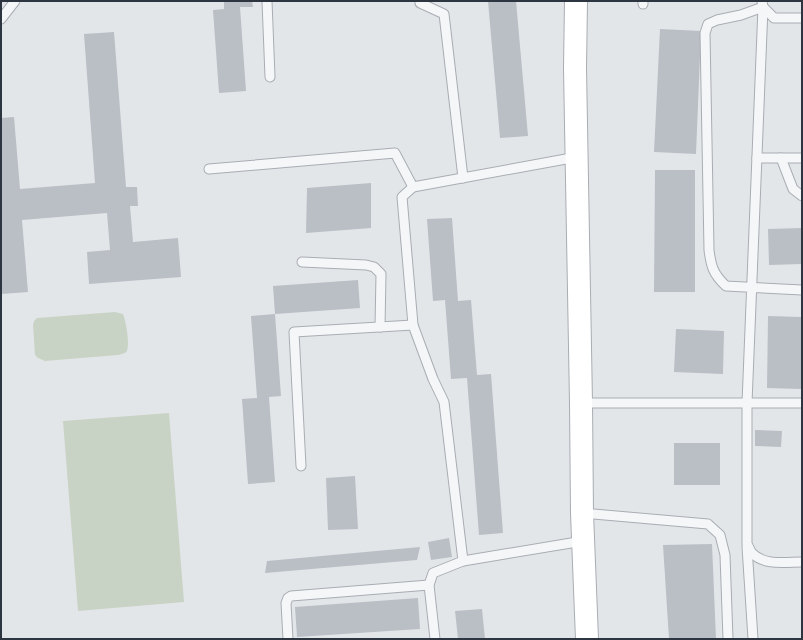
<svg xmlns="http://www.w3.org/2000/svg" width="803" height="640" viewBox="0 0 803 640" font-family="Rubik,sans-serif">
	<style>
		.green { fill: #c9d3c5 }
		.building { fill: #babfc6 }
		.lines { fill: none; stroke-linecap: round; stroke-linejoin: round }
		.lane-casing { stroke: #a8adb3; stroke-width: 11 }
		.secondary-casing { stroke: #a8adb3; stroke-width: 24 }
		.lane { stroke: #f5f6f8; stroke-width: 9 }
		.secondary { stroke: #fff; stroke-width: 22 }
	</style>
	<rect width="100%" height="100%" fill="#e3e6e9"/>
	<g class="green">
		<path d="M115 312 123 314C126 321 130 344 127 351 125 354 121 354 118 355L45 361 38 358 35 355 33 325 34 321 37 318Z"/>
		<path d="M169 413 184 602 78 611 63 421Z"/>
	</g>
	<g class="building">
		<path d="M224 1H252L253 7H240L246 91 219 93 213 10 224 9Z"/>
		<path d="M488 1H516L528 136 500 138Z"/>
		<path d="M660 29 701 31 696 154 654 152Z"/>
		<path d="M114 32 126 187H137L138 206H130L133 242 178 238 181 277 89 284 87 252 110 250 107 213 22 220 28 292 1 294V118L14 117 20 189 95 183 84 34Z"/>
		<path d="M655 170H695V292H654Z"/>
		<path d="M371 183V228L306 233 307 188Z"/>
		<path d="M452 218 458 301 471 300 477 375 491 374 503 533 479 535 467 378 451 379 445 300 433 301 427 219Z"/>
		<path d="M802 228V264L769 265 768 229Z"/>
		<path d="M358 280 360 308 275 314 281 396 269 397 275 482 248 484 242 399 257 398 251 316 275 314 273 286Z"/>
		<path d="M768 316 802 317V389L767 388Z"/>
		<path d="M676 329 724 331 723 374 674 372Z"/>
		<path d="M755 430 782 431 781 447 755 446Z"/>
		<rect x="674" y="443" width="46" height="42"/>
		<path d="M355 476 358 529 328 530 326 478Z"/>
		<path d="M449 538 452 557 431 560 428 542Z"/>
		<path d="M712 544 716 639H669L663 545Z"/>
		<path d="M420 547 417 560 265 573 267 561Z"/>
		<path d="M418 598 420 629 297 637 295 607Z"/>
		<path d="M482 609 485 639H458L455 611Z"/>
	</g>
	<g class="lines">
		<defs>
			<g id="lane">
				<path d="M267 1 270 77"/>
				<path d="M420 1V3L444 14 463 178"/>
				<path d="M762 1 763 7 774 18H802"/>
				<path d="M643 4V1"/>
				<path d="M1 19 15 1"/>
				<path d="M757 158H802"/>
				<path d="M781 158 793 189 802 196"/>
				<path d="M209 169 395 153 413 187 577 157"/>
				<path d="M413 187 402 197 413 325"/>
				<path d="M302 262 366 265 374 267 381 274 380 327"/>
				<path d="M802 290 726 286C713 274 711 266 709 250L705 33 708 24 717 20 741 15 763 7 747 403V544C749 547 750 551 752 553 764 566 786 562 802 562"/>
				<path d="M581 403H802"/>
				<path d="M301 466 294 332 413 325 433 379 444 402 463 561"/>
				<path d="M582 513 708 524 720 535 725 555 728 639"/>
				<path d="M747 547 753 639"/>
				<path d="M288 639 286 603 288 598 291 596 429 585"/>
				<path d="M435 639 429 585 433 573 463 561 583 541"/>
			</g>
			<path id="secondary" d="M576 1 575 68 581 403 582 513 587 639"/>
		</defs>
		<use href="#lane" class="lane-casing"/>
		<use href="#secondary" class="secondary-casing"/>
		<use href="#lane" class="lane"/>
		<use href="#secondary" class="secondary"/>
	</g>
	<rect width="803" height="640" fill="none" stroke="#2c3540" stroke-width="4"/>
</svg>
